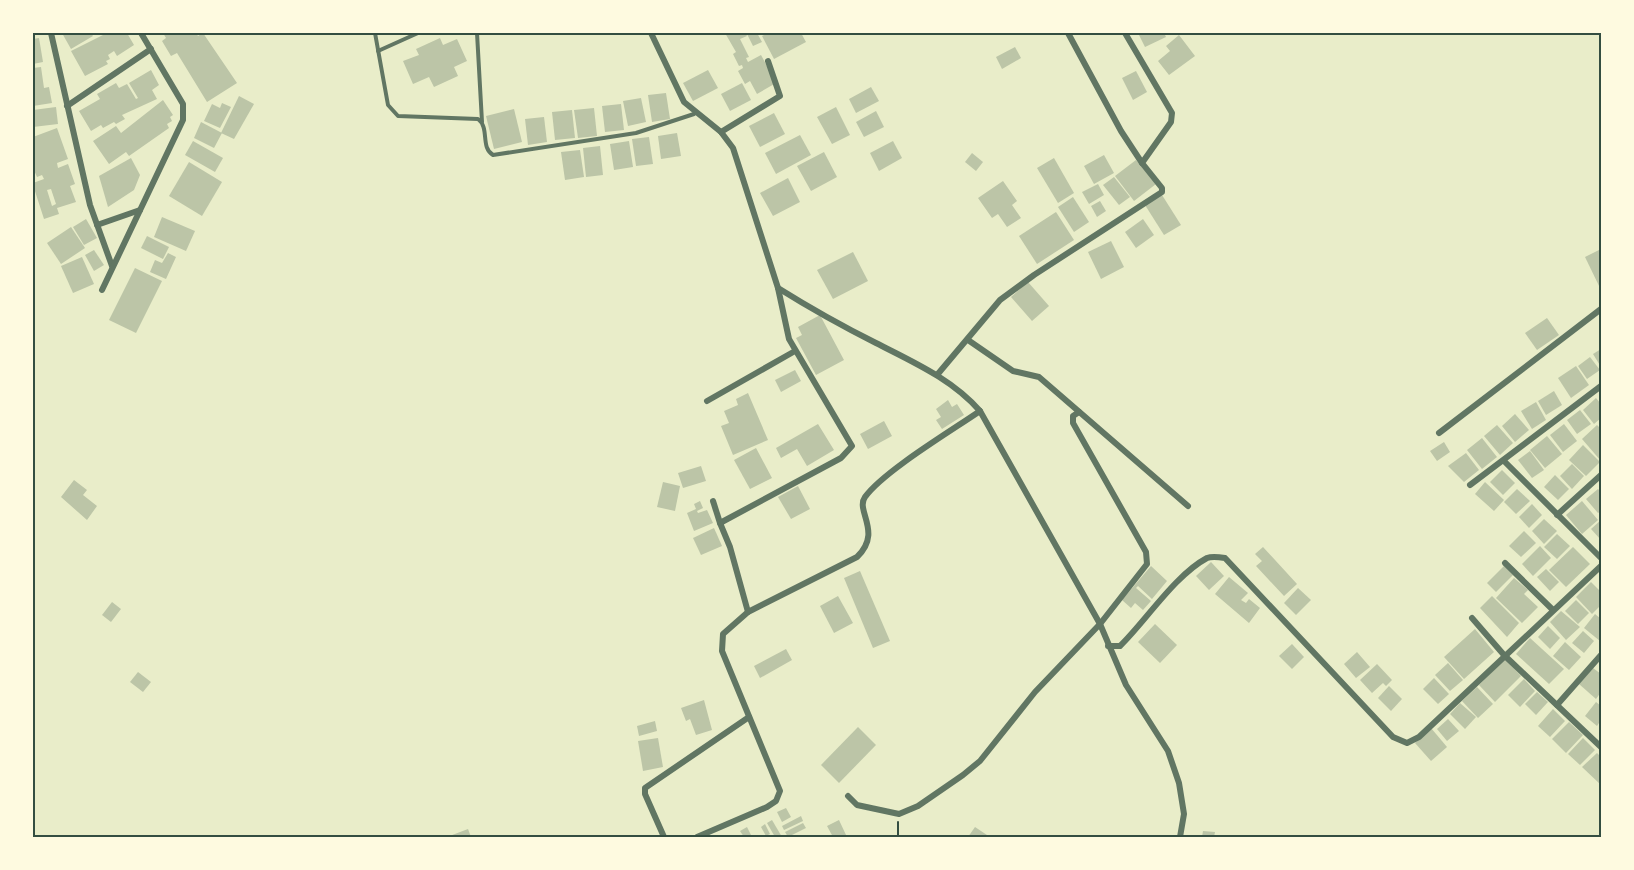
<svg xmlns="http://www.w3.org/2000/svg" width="1634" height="870" viewBox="0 0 1634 870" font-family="Quicksand,sans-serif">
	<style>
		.building { fill: #bcc5a7; fill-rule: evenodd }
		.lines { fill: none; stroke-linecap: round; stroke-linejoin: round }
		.path { stroke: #344e41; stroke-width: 2 }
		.service { stroke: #617663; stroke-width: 4 }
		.minor { stroke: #617663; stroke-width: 6 }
		.neatline { fill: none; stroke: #344e41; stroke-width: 2 }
	</style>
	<rect width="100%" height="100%" fill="#e9edc9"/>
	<g class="building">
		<path d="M62 33H91L93 36 71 49Z"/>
		<path d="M107 33H127L134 45 117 56 114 51 108 55 110 59 106 61 108 64 85 76 71 51Z"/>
		<path d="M163 33H196L198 36 203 33 237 83 207 102 177 53 171 56 162 41 166 38Z"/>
		<path d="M725 33H745L747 36 740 39 749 57 746 58 748 62 761 55 776 83 757 94 750 81 745 84 738 71 743 68 742 65 739 66 733 54 736 52Z"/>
		<path d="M757 33 762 42 753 46 747 34Z"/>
		<path d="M768 33H801L806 42 774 59 762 36Z"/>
		<path d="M1138 33H1164L1166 37 1145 47Z"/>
		<path d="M1179 35 1195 56 1169 75 1158 61 1170 51 1166 46Z"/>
		<path d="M39 38 43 62 33 64V39Z"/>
		<path d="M440 38 443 45 457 39 467 61 454 67 458 76 434 87 429 77 413 84 403 61 419 55 416 49Z"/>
		<path d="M1015 47 1021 58 1002 69 996 57Z"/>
		<path d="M41 67 44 88 49 87 52 103 33 106V68Z"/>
		<path d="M151 70 159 85 152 90 157 99 122 115 125 119 116 124 114 122 103 128 101 125 91 131 79 111 100 99 97 94 116 83 119 88 127 84 136 99 138 98 129 83Z"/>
		<path d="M708 70 718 88 693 101 683 83Z"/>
		<path d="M1136 71 1147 92 1133 100 1122 78Z"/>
		<path d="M742 83 751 100 730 111 721 94Z"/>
		<path d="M871 87 879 101 856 113 849 99Z"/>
		<path d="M666 93 670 119 652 122 648 95Z"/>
		<path d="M239 96 254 104 234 139 221 133Z"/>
		<path d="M641 98 646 122 628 126 623 101Z"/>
		<path d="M163 100 173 115 170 117 172 121 167 124 169 128 129 156 126 152 109 164 93 141 116 126 121 133Z"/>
		<path d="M222 103 231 107 220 128 204 121 212 104 220 108Z"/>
		<path d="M621 104 624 130 605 132 602 106Z"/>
		<path d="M56 107 58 124 33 127V110Z"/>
		<path d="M836 107 850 135 832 144 817 117Z"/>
		<path d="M594 108 597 136 578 138 574 110Z"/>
		<path d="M514 109 522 142 494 149 486 116Z"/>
		<path d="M572 110 575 138 555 140 552 112Z"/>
		<path d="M876 111 884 127 864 137 856 122Z"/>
		<path d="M774 113 785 134 760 147 749 126Z"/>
		<path d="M544 117 547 142 528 145 525 119Z"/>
		<path d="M201 122 222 133 214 148 194 138Z"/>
		<path d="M57 128 68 159 57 163 58 168 68 164 75 184 70 186 76 202 57 208 59 214 44 219 33 185V183L44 179 42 175 37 177 33 168V137ZM51 189 56 204 52 206 47 190Z"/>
		<path d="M677 133 681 156 661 159 658 136Z"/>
		<path d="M800 135 811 155 776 174 765 153Z"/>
		<path d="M649 137 653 164 636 166 632 139Z"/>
		<path d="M193 141 223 158 215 172 185 155Z"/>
		<path d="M629 141 633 167 614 170 610 144Z"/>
		<path d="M893 141 902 158 879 171 870 153Z"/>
		<path d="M600 146 603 175 586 177 583 148Z"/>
		<path d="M580 150 584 177 565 180 561 152Z"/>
		<path d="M824 152 837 177 811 191 797 166Z"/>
		<path d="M972 153 983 162 976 171 965 162Z"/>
		<path d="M1104 155 1114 173 1094 184 1084 166Z"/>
		<path d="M131 158 140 175 134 190 108 207 99 176Z"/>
		<path d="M1054 158 1074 193 1058 203 1037 168Z"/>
		<path d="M1136 160 1156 184 1134 201 1115 176Z"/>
		<path d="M189 162 222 182 202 216 169 196Z"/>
		<path d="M1114 177 1130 197 1119 205 1103 185Z"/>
		<path d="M788 178 800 202 773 216 760 193Z"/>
		<path d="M1003 181 1017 201 1012 205 1021 218 1007 227 998 214 992 218 978 198Z"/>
		<path d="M1098 184 1104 195 1089 204 1082 192Z"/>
		<path d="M1162 195 1181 225 1164 235 1145 205Z"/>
		<path d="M1073 197 1089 222 1074 232 1058 207Z"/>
		<path d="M1100 201 1106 211 1097 217 1091 206Z"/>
		<path d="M1056 212 1074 240 1037 264 1019 236Z"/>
		<path d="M162 217 195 231 186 251 154 237Z"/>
		<path d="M86 219 97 238 84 245 73 227Z"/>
		<path d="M1143 219 1154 235 1136 248 1125 232Z"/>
		<path d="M71 227 85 248 61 264 47 243Z"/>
		<path d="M147 236 169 247 163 259 141 248Z"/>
		<path d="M1111 241 1124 267 1101 279 1088 252Z"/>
		<path d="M1601 249V290L1585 257Z"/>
		<path d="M94 250 104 265 94 271 85 255Z"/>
		<path d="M853 252 868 281 833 299 817 270Z"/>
		<path d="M168 253 176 257 166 279 150 272 155 260 162 263Z"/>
		<path d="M82 257 94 284 73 293 61 266Z"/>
		<path d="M135 268 162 281 136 333 109 320Z"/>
		<path d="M1028 282 1049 306 1032 321 1011 297Z"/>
		<path d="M820 315 844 360 816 375 796 338 802 335 798 327Z"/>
		<path d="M1547 318 1559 335 1537 350 1525 333Z"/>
		<path d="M1601 349V367L1593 354Z"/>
		<path d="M1590 357 1600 370 1587 379 1578 366Z"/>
		<path d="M1576 366 1589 385 1571 398 1558 378Z"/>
		<path d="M795 370 801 381 781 392 775 380Z"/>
		<path d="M1554 391 1562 405 1546 415 1538 401Z"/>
		<path d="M748 393 768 440 733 455 721 426 729 423 724 411 738 405 736 399Z"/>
		<path d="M1596 398 1601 404V418L1594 424 1583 410Z"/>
		<path d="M948 400 952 407 957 404 964 415 942 429 936 420 941 417 936 409Z"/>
		<path d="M1536 402 1546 420 1532 429 1521 411Z"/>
		<path d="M1580 410 1591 424 1577 434 1567 420Z"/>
		<path d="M1515 414 1529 430 1515 442 1502 426Z"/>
		<path d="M884 421 892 436 868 449 860 434Z"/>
		<path d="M818 424 834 450 807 466 797 449 781 458 776 448Z"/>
		<path d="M1564 424 1577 441 1563 452 1550 435Z"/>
		<path d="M1497 425 1513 443 1500 455 1484 436Z"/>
		<path d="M1597 425 1601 429V461L1582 439Z"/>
		<path d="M1547 436 1562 454 1545 468 1530 450Z"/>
		<path d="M1482 438 1497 457 1482 469 1467 450Z"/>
		<path d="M1444 442 1450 452 1437 461 1430 451Z"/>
		<path d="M1583 445 1600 462 1586 476 1569 460Z"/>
		<path d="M756 448 772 478 750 489 734 460Z"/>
		<path d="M1530 451 1544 470 1532 478 1518 460Z"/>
		<path d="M1466 453 1479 470 1464 482 1448 466Z"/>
		<path d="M1572 464 1584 476 1572 489 1560 476Z"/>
		<path d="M701 466 706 481 683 488 678 473Z"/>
		<path d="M1502 470 1515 483 1503 495 1490 482Z"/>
		<path d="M1555 475 1569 489 1558 500 1544 487Z"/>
		<path d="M74 480 87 490 83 495 97 506 87 520 61 497Z"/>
		<path d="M663 482 680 486 675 511 657 507Z"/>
		<path d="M1485 482 1504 500 1494 511 1475 494Z"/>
		<path d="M798 486 810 509 791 519 778 497Z"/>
		<path d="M1517 489 1530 501 1516 514 1504 502Z"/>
		<path d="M1598 489 1601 492V511L1598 513 1586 499Z"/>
		<path d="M700 501 703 508 697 511 698 513 707 510 713 523 694 531 687 513 696 509 694 504Z"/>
		<path d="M1582 501 1598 520 1582 534 1566 515Z"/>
		<path d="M1532 504 1542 515 1529 528 1519 517Z"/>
		<path d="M1544 519 1557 531 1544 544 1532 531Z"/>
		<path d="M1601 520V540L1591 529Z"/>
		<path d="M714 528 722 546 701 555 693 538Z"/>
		<path d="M1524 531 1536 543 1521 557 1509 546Z"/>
		<path d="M1557 534 1570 546 1557 559 1544 547Z"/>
		<path d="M1540 546 1551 558 1533 576 1522 564Z"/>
		<path d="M1263 547 1297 584 1284 596 1256 566 1262 561 1255 554Z"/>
		<path d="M1573 547 1590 564 1566 587 1549 570Z"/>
		<path d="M1211 562 1224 576 1209 590 1196 576Z"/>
		<path d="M1151 566 1167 581 1152 599 1138 586 1136 588 1151 601 1143 610 1135 603 1131 608 1122 600Z"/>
		<path d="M1504 566 1513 575 1496 592 1487 583Z"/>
		<path d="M1546 569 1559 582 1550 591 1537 577Z"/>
		<path d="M860 571 890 641 873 648 844 578Z"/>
		<path d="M1229 577 1248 593 1241 600 1246 603 1249 599 1260 608 1249 623 1215 594Z"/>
		<path d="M1514 578 1528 590 1524 594 1538 607 1522 623 1496 598Z"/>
		<path d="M1591 582 1601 592V605L1592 614 1576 597Z"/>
		<path d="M1298 588 1311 600 1296 615 1284 603Z"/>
		<path d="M838 596 853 623 834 633 820 606Z"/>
		<path d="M1492 596 1519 623 1507 637 1480 608Z"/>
		<path d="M1576 600 1589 613 1578 624 1565 611Z"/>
		<path d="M112 602 121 609 111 622 102 615Z"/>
		<path d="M1561 611 1580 627 1566 640 1550 622Z"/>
		<path d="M1595 614 1601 619 1600 641 1584 628Z"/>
		<path d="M1155 624 1177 645 1160 663 1138 642Z"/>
		<path d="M1548 626 1560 638 1550 649 1538 637Z"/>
		<path d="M1475 629 1494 652 1464 679 1444 657Z"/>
		<path d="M1583 631 1594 641 1584 653 1572 643Z"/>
		<path d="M1530 638 1564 669 1549 684 1516 654Z"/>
		<path d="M1565 642 1581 657 1569 670 1553 656Z"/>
		<path d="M1292 644 1304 657 1292 669 1279 656Z"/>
		<path d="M786 649 792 660 760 678 754 666Z"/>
		<path d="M1357 652 1370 667 1356 678 1344 664Z"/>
		<path d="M1505 659 1521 676 1495 702 1479 685Z"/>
		<path d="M1448 663 1463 680 1450 691 1435 675Z"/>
		<path d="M1377 664 1392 680 1386 686 1383 683 1372 693 1360 680Z"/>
		<path d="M1593 668 1601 674V692L1596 699 1579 684Z"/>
		<path d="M138 672 151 682 143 692 130 682Z"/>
		<path d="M1434 678 1449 694 1438 704 1423 689Z"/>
		<path d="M1524 679 1535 691 1520 707 1508 695Z"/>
		<path d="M1389 686 1402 699 1391 711 1378 698Z"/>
		<path d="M1477 687 1493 704 1478 718 1462 701Z"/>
		<path d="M1537 692 1548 702 1536 715 1525 704Z"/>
		<path d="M704 700 712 730 696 735 690 719 686 721 681 708Z"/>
		<path d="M1596 702 1601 706V720L1597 726 1585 716Z"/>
		<path d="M1460 703 1476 717 1465 729 1450 714Z"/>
		<path d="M1553 709 1565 721 1550 737 1538 726Z"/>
		<path d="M1448 719 1459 731 1447 741 1437 729Z"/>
		<path d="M655 721 657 731 639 736 637 726Z"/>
		<path d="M1569 722 1583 735 1566 753 1552 739Z"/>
		<path d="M858 727 876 745 839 783 821 765Z"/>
		<path d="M1431 728 1447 747 1431 761 1415 743Z"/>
		<path d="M658 738 663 767 643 771 638 741Z"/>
		<path d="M1583 738 1595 750 1580 765 1568 754Z"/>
		<path d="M1597 753 1601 757V785L1582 767Z"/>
		<path d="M786 808 791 817 782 822 777 812Z"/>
		<path d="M801 816 803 821 784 830 782 826Z"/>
		<path d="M772 820 782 837H775L767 823Z"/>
		<path d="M839 820 846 835 833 837 827 826Z"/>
		<path d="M803 823 806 828 788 837 785 832Z"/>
		<path d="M765 824 770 834 766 836 761 827Z"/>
		<path d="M747 827 752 837H744L740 831Z"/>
		<path d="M975 827 990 837H968Z"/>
		<path d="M468 829 471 837H447Z"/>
		<path d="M1203 831 1215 832 1214 837H1202Z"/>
	</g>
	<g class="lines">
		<path class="path" d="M898 837V822"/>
		<g class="service">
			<path d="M375 33 388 105 398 116 478 119C490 128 480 147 493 155L636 133 694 114"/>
			<path d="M477 33 482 122"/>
			<path d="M378 51 418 33"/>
		</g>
		<g class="minor">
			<path d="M51 33 90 205 112 266"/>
			<path d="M651 33 684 102 721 132 733 148 778 288C810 308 842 326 876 343 913 362 952 379 980 411L1100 624 1126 685 1168 751 1179 783 1184 814 1180 837"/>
			<path d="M1068 33 1121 131 1142 163"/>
			<path d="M67 106 151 49"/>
			<path d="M721 132 780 96 768 61"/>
			<path d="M97 225 140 210"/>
			<path d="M778 288 789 339 852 446 841 458 720 523 730 547 748 612 857 557C883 532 855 511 865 497 884 471 951 431 980 411"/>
			<path d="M102 290 183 120V104L141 33"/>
			<path d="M968 340 1013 371 1039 377 1188 506"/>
			<path d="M937 375 1000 300 1034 275 1162 192V188L1142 163 1171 122 1172 113 1125 33"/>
			<path d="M707 401 795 351"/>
			<path d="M1439 433 1601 309"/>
			<path d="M1504 461 1601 558"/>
			<path d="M1470 485 1601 386"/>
			<path d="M713 501 720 523"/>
			<path d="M1557 515 1601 475"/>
			<path d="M1505 563 1553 610"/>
			<path d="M1472 618 1504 655 1601 747"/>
			<path d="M1108 646H1120C1145 622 1175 575 1207 558 1212 556 1219 557 1225 558L1393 737 1407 743 1419 737 1601 566"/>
			<path d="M1557 705 1601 655"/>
			<path d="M848 796 857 805 899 814 918 806 963 775 980 761 1035 692 1100 624 1147 564 1146 552 1073 423V416L1079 412"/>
			<path d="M664 837 645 794V788L749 717"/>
			<path d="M697 837 767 807 776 801 780 791 722 651 723 634 748 612"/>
		</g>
	</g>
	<rect width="1634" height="870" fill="none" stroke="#fefae0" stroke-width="69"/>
	<rect x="34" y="34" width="1566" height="802" class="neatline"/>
</svg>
